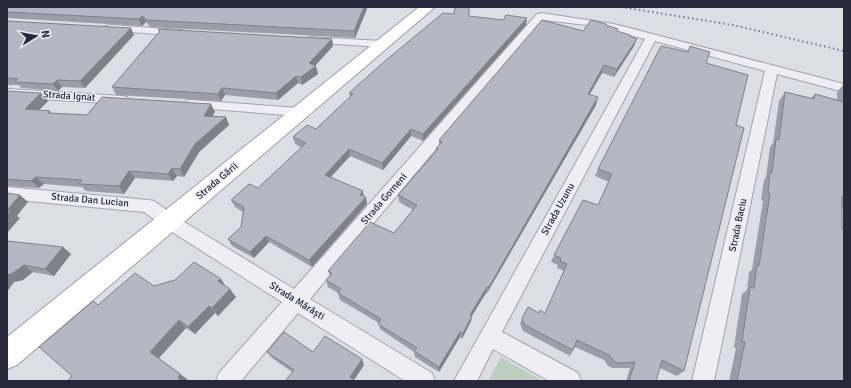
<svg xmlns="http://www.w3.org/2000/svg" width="851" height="388" viewBox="0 0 851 388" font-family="Signika,sans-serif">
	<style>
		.green { fill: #becec0 }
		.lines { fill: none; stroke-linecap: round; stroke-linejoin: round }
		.street-casing { stroke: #a2a3ae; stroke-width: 2 }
		.primary-casing { stroke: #9d9daf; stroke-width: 2 }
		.street { fill: #efeef4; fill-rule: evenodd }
		.primary { fill: #fff; fill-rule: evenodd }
		.rail { stroke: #77788d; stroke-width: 2; stroke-dasharray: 1.5 3; stroke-linecap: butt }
		.wall { fill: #9d9da9 }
		.shaded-wall { fill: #808089 }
		.building { fill: #b7b7c4; stroke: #808089 }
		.labels { text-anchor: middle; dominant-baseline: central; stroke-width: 3; stroke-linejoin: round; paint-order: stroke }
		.street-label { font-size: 10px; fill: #28283a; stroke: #ebecf3 }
	</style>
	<rect width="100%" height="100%" fill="#dcdde5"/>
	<path class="green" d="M501 357 543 381H488Z"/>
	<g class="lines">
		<defs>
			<g id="street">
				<path d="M541 13 614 24 844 84V92L777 74 714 381H692L765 71 655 41 502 332 578 373 581 381H549L493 349 477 381H454L645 39 595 26 544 20 310 299 432 373 435 381H405L298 313 241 381H216L219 373 282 302 169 230 144 212 7 199V187L148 200 154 201 181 220 294 289 537 14Z"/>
				<path d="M110 25 181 30 185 31 187 33 185 35 181 36 106 30 104 28 106 26Z"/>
				<path d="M310 37 382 41 386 42 388 44 386 46 382 47 306 42 304 40 306 38Z"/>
				<path d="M7 89 122 96 127 97 129 100 127 103 122 104 7 97Z"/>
				<path d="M191 100 299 108 304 109 306 112 304 115 299 116 186 107 184 104 186 101Z"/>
			</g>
			<path id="primary" d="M419 7H435L17 365 7 369V337Z"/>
		</defs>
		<use href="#street" class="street-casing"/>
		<use href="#primary" class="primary-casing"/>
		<use href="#street" class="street"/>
		<use href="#primary" class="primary"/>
		<path class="rail" d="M621 7 733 25 844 51"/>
	</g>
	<g class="wall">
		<path d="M7 7 367 9 355 38 150 27 146 22 142 26 7 18Z"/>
		<path d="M469 16 526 25 423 141 411 136 383 170 350 156 331 177 364 196 367 204 312 267 269 242 254 258 232 246 228 239 241 227 243 212 235 207 231 200 258 188 302 148 295 144 293 137 316 129 350 97 349 93Z"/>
		<path d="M7 21 134 35 85 88 62 87 58 91 21 88 19 85H7Z"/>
		<path d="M606 25 618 29 617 31 630 36 634 46 614 77 602 73 589 94 596 105 487 293H486L472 316 471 321 462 339 460 337 439 372 415 357 414 352 380 329 379 323 340 300 338 293 328 287 326 280 330 276 328 271 394 233 413 210 399 202 398 195 436 151V148L439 145V140L583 31Z"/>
		<path d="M158 29 332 39 333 46 315 66 318 74 302 85 298 83 278 100 225 95 221 101 116 95 112 87 159 32Z"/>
		<path d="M706 63 736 125 684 371 677 376 660 368 656 381H626L630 368H612L608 366 604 360 575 347 570 356 523 331 520 324 522 318 539 313H545L564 271 557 268 558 265 551 262 554 255 598 205 609 182 595 176 598 169Z"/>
		<path d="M844 84V207H842L844 381H729L736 348 734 347 742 294 747 290 749 272 752 270 763 201 761 200 764 180 766 177 770 147 773 143 779 101 785 92 811 98 815 94 837 100V92Z"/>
		<path d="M7 91 48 101 39 110 50 111 51 113 87 115 215 112 212 116 226 117 229 125 199 152 184 177 177 176 173 181 135 178 124 194 86 191 82 187 44 184 39 188 7 186Z"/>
		<path d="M7 241 71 254 54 276 33 272 23 280 14 282Z"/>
		<path d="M221 279 225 286 236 297 218 316 215 313 195 334 186 328 159 358 180 374 188 380 72 376 98 305 154 286Z"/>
		<path d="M267 352H313L364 365 354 380 292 372 272 358Z"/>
	</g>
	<g class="shaded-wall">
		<path d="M364 7H367V9L355 38 354 31Z"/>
		<path d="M142 16 146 22 142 26 139 19Z"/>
		<path d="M527 18 526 25 423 141V134Z"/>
		<path d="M131 28 134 35 85 88 80 81Z"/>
		<path d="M332 39 333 46 311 70 316 66 318 74 302 85 301 77 309 63Z"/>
		<path d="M637 39 634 46 614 77 617 69Z"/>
		<path d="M604 65 602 73 586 101 588 94Z"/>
		<path d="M296 76 298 83 278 100 276 93Z"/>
		<path d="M57 80 62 87 58 91 53 84Z"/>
		<path d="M222 88 225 95 221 101 218 94Z"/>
		<path d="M41 93 48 101 32 117 25 109Z"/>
		<path d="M598 97 596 105 487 293 489 287Z"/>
		<path d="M211 104 215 112 208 124 204 116Z"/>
		<path d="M226 117 229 125 199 152 184 177 180 169 195 144Z"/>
		<path d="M411 129V136L383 170 382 163Z"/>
		<path d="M349 149 350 156 326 182 325 175Z"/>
		<path d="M172 168 177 176 173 181 168 174Z"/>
		<path d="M129 171 135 178 124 194 119 186Z"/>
		<path d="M36 177 44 184 39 188 31 181Z"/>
		<path d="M363 191 364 198 360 195Z"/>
		<path d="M20 195 28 202 17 216 20 218 7 233V210Z"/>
		<path d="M366 197 367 204 312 267 309 260Z"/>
		<path d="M266 236 269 242 254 258 250 252Z"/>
		<path d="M63 247 71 254 54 276 45 269Z"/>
		<path d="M24 265 33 272 23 280 14 282 7 292V275Z"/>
		<path d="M221 279 226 287 218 281Z"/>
		<path d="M487 287 486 293 469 320 470 315Z"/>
		<path d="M230 289 236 297 218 316 212 308Z"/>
		<path d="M209 306 215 313 195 334 188 327Z"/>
		<path d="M472 316 471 321 462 339 463 333Z"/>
		<path d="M179 320 186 328 158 359 150 352Z"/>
		<path d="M460 332V337L439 372V367Z"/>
		<path d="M362 359 364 365 353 381 350 377Z"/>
		<path d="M180 374 188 380 187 381H181L178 378Z"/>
	</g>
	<g class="building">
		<path d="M7 7H364L354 31 147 20 142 16 139 19 7 12Z"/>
		<path d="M455 7H469V16L503 20 506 15 527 18 423 134 411 129 382 163 349 149 325 175 363 191 360 195 366 197 309 260 266 236 250 252 228 239 241 227 244 207 231 200 249 184 258 188 306 143 293 137 307 125 316 129 353 94 349 93 385 61 443 13 454 14Z"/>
		<path d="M542 20 583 31 591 20 606 24V25L618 29 617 31 630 35 629 36 637 39 617 69 604 65 588 94 598 97 489 287H487L470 315 472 316 463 333 460 332 439 367 414 351 417 348 378 324 381 319 338 293 341 289 326 280 332 273 328 271 370 222 394 233 417 205 398 195 438 149 436 148 442 142 439 140Z"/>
		<path d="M7 21 131 28 80 81 57 80 53 84 15 82 18 79 7 78Z"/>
		<path d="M158 29 332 39 309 63 316 66 301 77 296 76 276 93 222 88 218 94 112 87 160 31Z"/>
		<path d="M661 46 688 52 690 46 710 52 706 63 748 75 736 125 744 128 684 371 662 360 656 381H629L635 362 617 363 613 360 609 355 577 340 573 350 525 325 522 318 528 307 539 313 540 310 545 313 567 264 560 261 561 258 554 255 583 200 598 205 612 174 598 169Z"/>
		<path d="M844 90V197L842 196V228L844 229V381H737L745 342 742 341 750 287 754 288 757 265 759 266 770 193 768 192 770 172 772 173 776 139 779 140 785 92 814 99 815 94 844 102Z"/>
		<path d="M7 91 41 93 25 109 50 111 48 113 87 115 102 97 211 104 204 116 226 117 195 144 180 169 172 168 168 174 129 171 119 186 79 184 82 180 36 177 31 181 7 179Z"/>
		<path d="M7 193 20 195 7 210Z"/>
		<path d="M7 210H11L7 215Z"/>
		<path d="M7 241 63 247 45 269 24 265 13 273 7 275Z"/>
		<path d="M194 262 221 279 218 281 230 289 212 308 209 306 188 327 179 320 150 352 180 374 178 378 182 381H67L72 376 39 347 93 301 98 305 135 273 154 286 175 280Z"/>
		<path d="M284 332 313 352 325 336 362 359 350 377 355 381H285L294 370 267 352Z"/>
	</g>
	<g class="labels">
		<g class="street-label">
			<text transform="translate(69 96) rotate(4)">Strada Ignat</text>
			<text transform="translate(217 181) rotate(-40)">Strada Gării</text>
			<text transform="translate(384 199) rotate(-49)">Strada Gorneni</text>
			<text transform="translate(90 200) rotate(5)">Strada Dan Lucian</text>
			<text transform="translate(558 209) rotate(-61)">Strada Uzunu</text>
			<text transform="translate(738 225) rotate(-78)">Strada Baciu</text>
			<text transform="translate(297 301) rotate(32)">Strada Mărăști</text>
		</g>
	</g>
	<rect width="851" height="388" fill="none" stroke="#28283a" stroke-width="16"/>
	<g transform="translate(36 36) rotate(79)" stroke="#ebecf3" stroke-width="3" paint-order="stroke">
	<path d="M0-3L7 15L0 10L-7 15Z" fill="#28283a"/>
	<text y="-6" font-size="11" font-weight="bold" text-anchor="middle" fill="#28283a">N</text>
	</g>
</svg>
